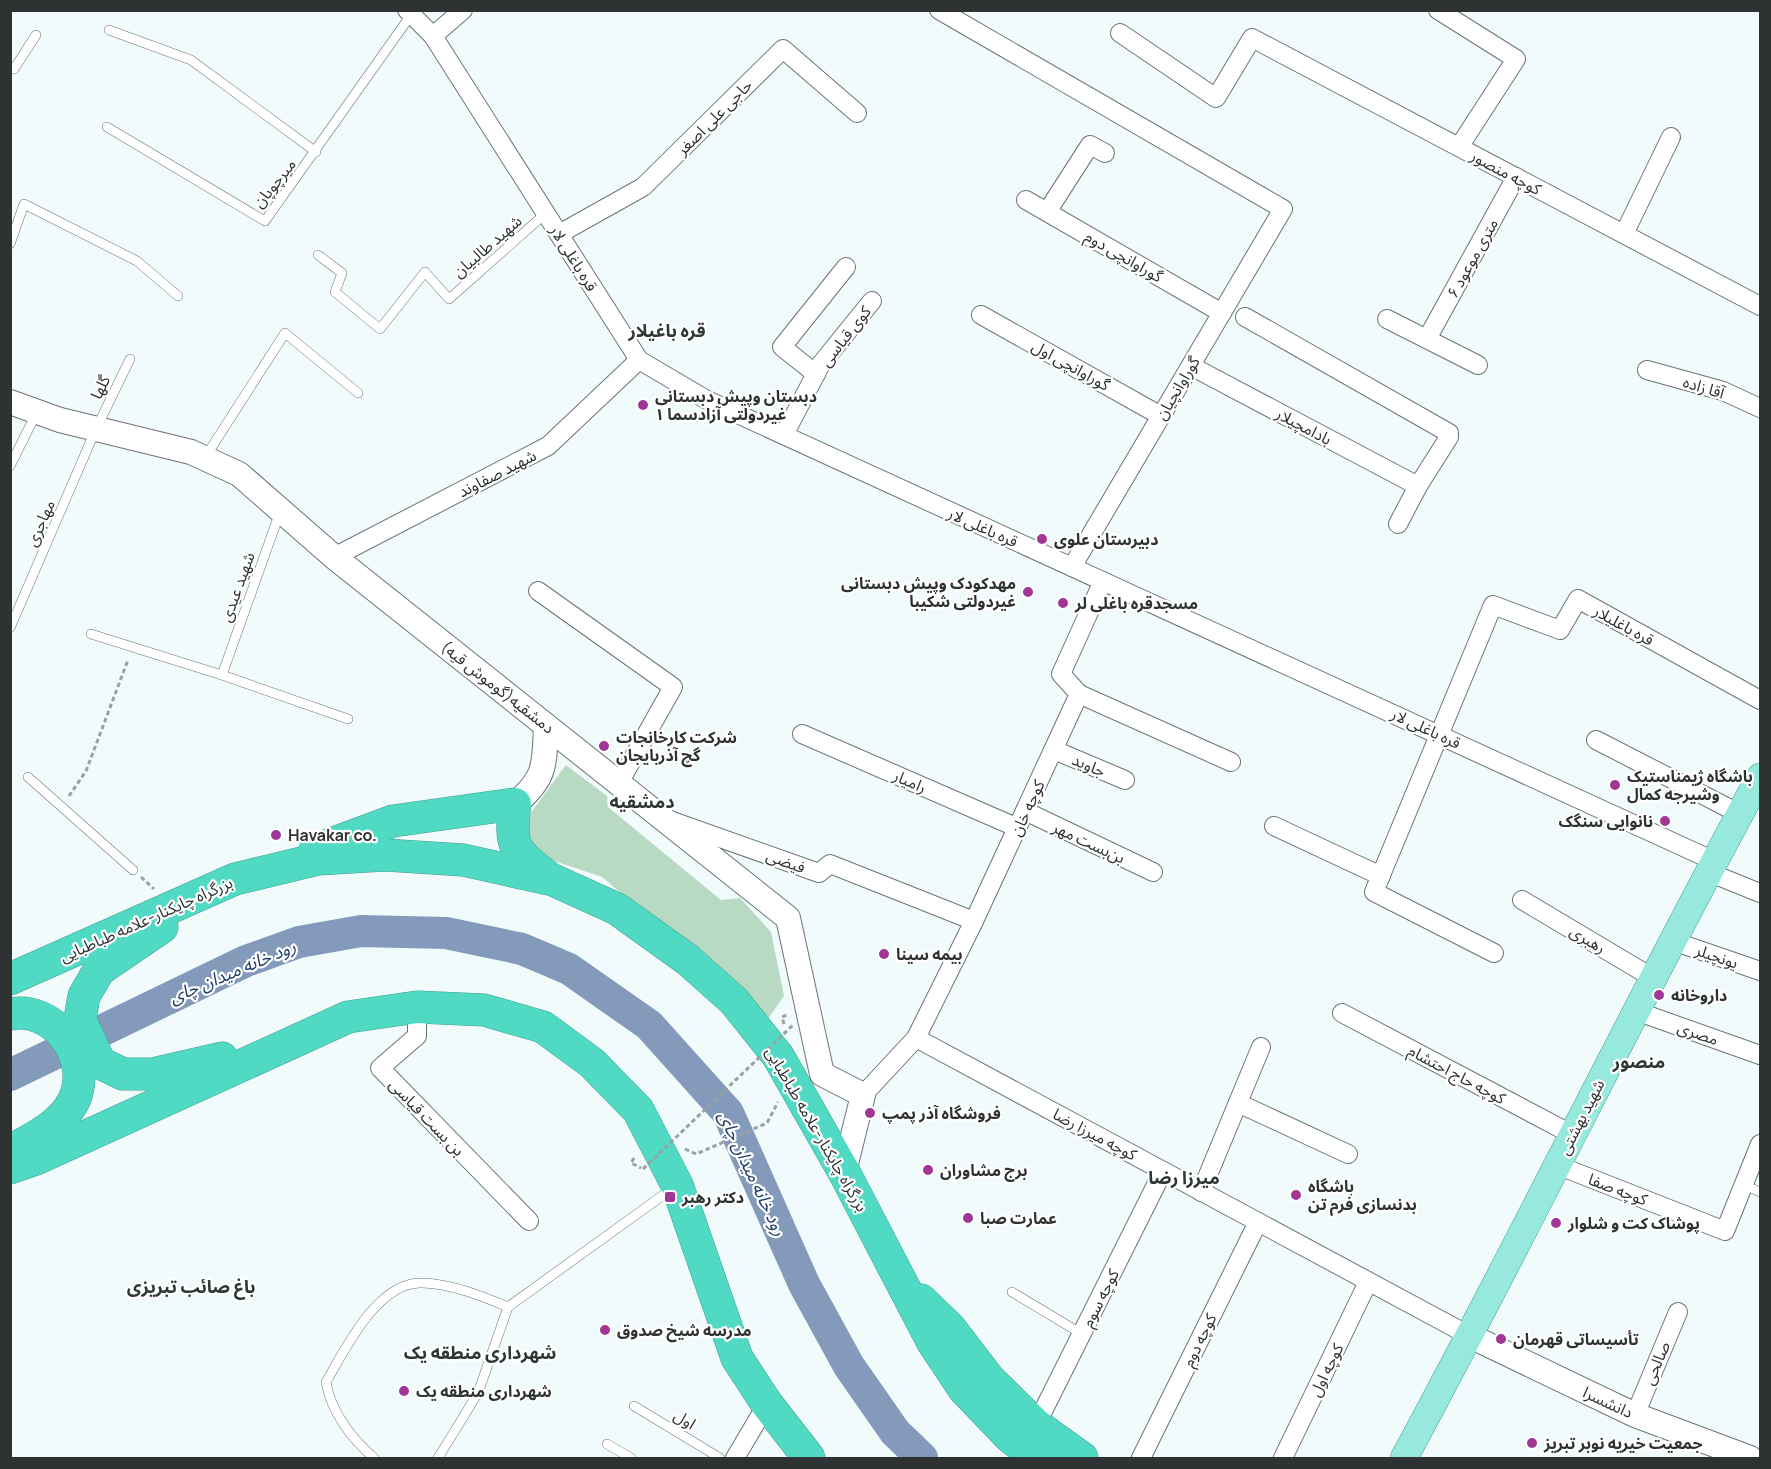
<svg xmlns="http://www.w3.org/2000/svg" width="1771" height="1469" viewBox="0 0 1771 1469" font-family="Manrope,'Noto Sans Arabic',sans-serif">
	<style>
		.green { fill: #b8dac3 }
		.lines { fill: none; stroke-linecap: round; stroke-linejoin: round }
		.river { stroke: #839abb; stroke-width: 32 }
		.lane-casing { stroke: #6c7475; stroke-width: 10 }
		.street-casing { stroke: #6c7475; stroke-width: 20 }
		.secondary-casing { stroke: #6c7475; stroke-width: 26 }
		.primary-casing { stroke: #449f91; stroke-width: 28 }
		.highway-casing { stroke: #449f91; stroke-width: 33 }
		.path { stroke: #9aa1a2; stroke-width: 3; stroke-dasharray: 4.5 3; stroke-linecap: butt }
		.lane { stroke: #fff; stroke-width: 9 }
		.street { stroke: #fff; stroke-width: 18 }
		.secondary { stroke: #fff; stroke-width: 24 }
		.primary { stroke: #96e9dc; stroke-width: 27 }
		.highway { stroke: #50dac4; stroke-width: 32 }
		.path-bridge { stroke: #9aa1a2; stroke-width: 3; stroke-dasharray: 4.5 3; stroke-linecap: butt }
		.poi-dot { fill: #a23697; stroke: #fff; stroke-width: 2 }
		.labels { text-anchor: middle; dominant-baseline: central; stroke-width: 4.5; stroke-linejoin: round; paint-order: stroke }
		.street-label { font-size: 16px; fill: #2e3232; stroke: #fff }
		.poi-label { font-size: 16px; font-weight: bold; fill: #2e3232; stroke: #fff; text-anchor: start }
		.neighbourhood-label { font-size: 18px; font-weight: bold; fill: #2f3637; stroke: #fff }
		.water-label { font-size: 18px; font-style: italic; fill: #1f406c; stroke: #fff }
	</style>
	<rect width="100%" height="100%" fill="#f1fbfc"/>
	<path class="green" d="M566 765 607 796 608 807 721 900 740 898 771 932 784 996 768 1019 602 877 534 854 524 822Z"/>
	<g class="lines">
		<path class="river" d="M10 1075 246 961 299 942 361 931 446 933 522 949 569 969 649 1025 728 1113 804 1284 849 1366 895 1432 922 1458"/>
		<defs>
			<g id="lane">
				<path d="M109 30 191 60 316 152"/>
				<path d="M10 67 14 69 36 35"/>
				<path d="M107 127 265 221 411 15"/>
				<path d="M10 244 24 204 137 261 178 296"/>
				<path d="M318 255 342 273 335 292 380 329 425 272 449 299 546 213"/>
				<path d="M206 456 285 333 358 393"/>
				<path d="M10 466 36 414"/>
				<path d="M10 628 96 429 130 359"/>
				<path d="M91 634 222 675 348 719"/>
				<path d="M222 675 280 512"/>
				<path d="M28 777 133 870"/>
				<path d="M1744 1185 1760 1192"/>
				<path d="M1012 1292 1082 1334"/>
				<path d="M634 1406 720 1458"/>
				<path d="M607 1444 631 1458"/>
				<path d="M374 1458C352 1439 331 1412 326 1382 345 1350 378 1280 423 1283 452 1284 482 1296 508 1307L673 1188"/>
				<path d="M438 1458 478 1393 508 1307"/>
			</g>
			<g id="street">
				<path d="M407 10 433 36 639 360 707 400 1714 861"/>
				<path d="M939 10 1283 209 1072 567"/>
				<path d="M1438 10 1516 59 1459 147"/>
				<path d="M1120 33 1216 98 1252 38 1760 306"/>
				<path d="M433 36 463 10"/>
				<path d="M1026 200 1222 313"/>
				<path d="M1047 212 1090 145 1105 153"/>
				<path d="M559 234 643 187 783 49 857 113"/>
				<path d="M1624 234 1671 137"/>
				<path d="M981 315 1161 416"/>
				<path d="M1245 317 1449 433V437L1418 486 1398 524"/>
				<path d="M1387 319 1478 365"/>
				<path d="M1427 339 1516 177"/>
				<path d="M1191 366 1418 486"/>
				<path d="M1647 370 1723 391 1760 408"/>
				<path d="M816 374 782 347 846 267"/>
				<path d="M784 435 821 364 872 301"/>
				<path d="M334 557 548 446 639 360"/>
				<path d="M538 591 673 687 619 783"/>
				<path d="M1079 694 1231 762"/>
				<path d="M802 734 1018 828"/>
				<path d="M1596 740 1740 814"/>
				<path d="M1054 750 1125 780"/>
				<path d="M1025 811 1153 872"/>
				<path d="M672 821 819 873 830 864 974 921"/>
				<path d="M1274 826 1381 876"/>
				<path d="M1708 872 1760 893"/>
				<path d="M1522 900 1653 978"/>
				<path d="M1673 941 1760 971"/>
				<path d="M1494 953 1374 892 1493 605 1560 630 1578 599 1760 700"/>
				<path d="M417 1007V1036L380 1068 529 1221"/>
				<path d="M1636 1011 1760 1055"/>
				<path d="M1342 1013 1573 1135"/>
				<path d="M916 1038 1470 1336"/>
				<path d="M863 1095 916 1038 974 921 1079 694 1061 674 1103 581"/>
				<path d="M1238 1103 1348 1154"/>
				<path d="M1557 1165 1725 1231 1760 1144"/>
				<path d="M1201 1192 1261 1047"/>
				<path d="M1635 1415 1678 1312"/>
				<path d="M1036 1425 1163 1171"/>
				<path d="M735 1458 767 1404"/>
				<path d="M1141 1458 1258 1222"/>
				<path d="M1283 1458 1368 1282"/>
			</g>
			<g id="secondary">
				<path d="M10 402 60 420 191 452 239 474 334 557 788 918 822 1074 863 1095 844 1172"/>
				<path d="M515 804C547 777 544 765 546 726"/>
				<path d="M1470 1336 1635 1415 1750 1458"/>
			</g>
			<path id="primary" d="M1404 1458C1526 1233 1637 1002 1760 777"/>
			<g id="highway">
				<path d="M315 850 393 821 515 804C509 847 514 851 548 877"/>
				<path d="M162 927 99 970 84 996 80 1019 100 1063 123 1074H152L222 1058"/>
				<path d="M10 979 235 879 318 859 385 855 463 860 553 880 617 909 688 960 734 1001 778 1056 844 1172 932 1341 964 1389 1010 1437 1037 1458"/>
				<path d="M10 1014C53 1006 88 1053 77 1092 70 1119 39 1135 16 1148"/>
				<path d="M10 1168 36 1159 348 1017 417 1007 484 1010 543 1027 592 1063 638 1110 677 1185 737 1358 767 1404 809 1458"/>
				<path d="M921 1300 950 1328 989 1379 1036 1425 1082 1458"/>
			</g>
		</defs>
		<use href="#lane" class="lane-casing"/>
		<use href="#street" class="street-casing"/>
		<use href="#secondary" class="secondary-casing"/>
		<use href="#primary" class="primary-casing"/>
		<use href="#highway" class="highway-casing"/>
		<g class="path">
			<path d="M69 796 86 771 128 660"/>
			<path d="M141 877 154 889"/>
			<path d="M784 1024 782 1017 789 1014"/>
			<path d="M685 1149 696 1154 767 1123 778 1102"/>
			<path d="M634 1158 631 1163 641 1168"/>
		</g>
		<use href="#lane" class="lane"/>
		<use href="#street" class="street"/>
		<use href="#secondary" class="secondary"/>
		<use href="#primary" class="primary"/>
		<use href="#highway" class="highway"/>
		<path class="path-bridge" d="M643 1169 794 1024"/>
	</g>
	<g class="poi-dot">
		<circle cx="643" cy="405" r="6"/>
		<circle cx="1042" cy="539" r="6"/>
		<circle cx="1028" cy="592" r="6"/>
		<circle cx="1063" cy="603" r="6"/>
		<circle cx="604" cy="746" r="6"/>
		<circle cx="1615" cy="785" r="6"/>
		<circle cx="1665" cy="821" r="6"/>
		<circle cx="276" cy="835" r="6"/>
		<circle cx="884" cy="954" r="6"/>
		<circle cx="1659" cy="995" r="6"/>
		<circle cx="870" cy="1113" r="6"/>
		<circle cx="928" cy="1170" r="6"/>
		<circle cx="1296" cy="1195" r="6"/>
		<rect x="664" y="1191" width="12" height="12" rx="3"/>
		<circle cx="968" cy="1218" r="6"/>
		<circle cx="1556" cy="1223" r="6"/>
		<circle cx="605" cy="1330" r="6"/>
		<circle cx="1501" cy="1339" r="6"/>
		<circle cx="404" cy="1391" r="6"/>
		<circle cx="1532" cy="1443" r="6"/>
	</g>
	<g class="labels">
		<g class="street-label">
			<text transform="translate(714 117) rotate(-45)">حاجی علی اصغر</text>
			<text transform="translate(1506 172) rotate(28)">کوچه منصور</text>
			<text transform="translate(274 183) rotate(-51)">میرچوپان</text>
			<text transform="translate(487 246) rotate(-41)">شهید طالبیان</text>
			<text transform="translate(1124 256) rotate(30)">گوراوانچی دوم</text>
			<text transform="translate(574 258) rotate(58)">قره باغلی لار</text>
			<text transform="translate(1472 258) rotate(-61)">۶ متری موعود</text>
			<text transform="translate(845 336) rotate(-52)">کوی قیاسی</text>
			<text transform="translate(1071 365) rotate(29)">گوراوانچی اول</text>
			<text transform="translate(100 387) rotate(-64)">گلها</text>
			<text transform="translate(1704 387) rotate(17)">آقا زاده</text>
			<text transform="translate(1177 388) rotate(-59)">گوراوانچیان</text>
			<text transform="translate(1304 426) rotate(28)">بادامچیلار</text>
			<text transform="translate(497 473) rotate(-27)">شهید صفاوند</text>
			<text transform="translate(40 523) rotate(-66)">مهاجری</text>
			<text transform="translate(983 527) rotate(24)">قره باغلی لار</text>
			<text transform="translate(237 587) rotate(-70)">شهید عیدی</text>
			<text transform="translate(1624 625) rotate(29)">قره باغلیلار</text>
			<text transform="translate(498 687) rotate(38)">دمشقیه(گوموش قیه)</text>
			<text transform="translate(1426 728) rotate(25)">قره باغلی لار</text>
			<text transform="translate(1089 765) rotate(23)">جاوید</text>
			<text transform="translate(910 781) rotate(24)">رامیار</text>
			<text transform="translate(1027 808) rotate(-65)">کوچه خان</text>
			<text transform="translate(1089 842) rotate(25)">بن‌بست مهر</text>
			<text transform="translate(786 861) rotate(20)">فیضی</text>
			<text transform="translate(146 919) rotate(-24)">بزرگراه چایکنار-علامه طباطبایی</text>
			<text transform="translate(1588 939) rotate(31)">رهبری</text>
			<text transform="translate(1717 956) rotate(19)">یونچیلر</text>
			<text transform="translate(1698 1033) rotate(19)">مصری</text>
			<text transform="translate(1457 1074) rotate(28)">کوچه حاج احتشام</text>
			<text transform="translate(427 1117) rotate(46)">بن بست قیاسی</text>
			<text transform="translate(1581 1117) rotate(-63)">شهید بهشتى</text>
			<text transform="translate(817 1129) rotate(60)">بزرگراه چایکنار-علامه طباطبایی</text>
			<text transform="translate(1095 1134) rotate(28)">کوچه میرزا رضا</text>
			<text transform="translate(1618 1189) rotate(21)">کوچه صفا</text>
			<text transform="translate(1100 1298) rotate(-63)">کوچه سوم</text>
			<text transform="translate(1199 1340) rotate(-64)">کوچه دوم</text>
			<text transform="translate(1656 1363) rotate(-67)">صالحی</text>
			<text transform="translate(1326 1370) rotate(-64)">کوچه اول</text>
			<text transform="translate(1608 1402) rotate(25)">دانشسرا</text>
			<text transform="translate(685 1419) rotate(32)">اول</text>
		</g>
		<g class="poi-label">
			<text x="655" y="396">دبستان وپیش دبستانی<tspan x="655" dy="18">غیردولتی آزادسما ۱</tspan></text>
			<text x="1054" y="539">دبیرستان علوی</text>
			<text x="1016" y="583" text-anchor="end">مهدکودک وپیش دبستانی<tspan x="1016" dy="18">غیردولتی شکیبا</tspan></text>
			<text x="1075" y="603">مسجدقره باغلی لر</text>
			<text x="616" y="737">شرکت کارخانجات<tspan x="616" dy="18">گچ آذربایجان</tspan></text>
			<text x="1627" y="776">باشگاه ژیمناستیک<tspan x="1627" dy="18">وشیرجه کمال</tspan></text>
			<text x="1653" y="821" text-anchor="end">نانوایی سنگک</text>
			<text x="288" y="835">Havakar co.</text>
			<text x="896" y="954">بیمه سینا</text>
			<text x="1671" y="995">داروخانه</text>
			<text x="882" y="1113">فروشگاه آذر پمپ</text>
			<text x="940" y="1170">برج مشاوران</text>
			<text x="1308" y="1186">باشگاه<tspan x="1308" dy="18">بدنسازی فرم تن</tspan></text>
			<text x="682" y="1197">دکتر رهبر</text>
			<text x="980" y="1218">عمارت صبا</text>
			<text x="1568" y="1223">پوشاک کت و شلوار</text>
			<text x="617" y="1330">مدرسه شیخ صدوق</text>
			<text x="1513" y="1339">تأسیساتی قهرمان</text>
			<text x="416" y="1391">شهرداری منطقه یک</text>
			<text x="1544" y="1443">جمعیت خیریه نوبر تبریز</text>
		</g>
		<g class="neighbourhood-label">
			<text x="667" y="330">قره باغیلار</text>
			<text x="642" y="801">دمشقیه</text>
			<text x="1639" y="1061">منصور</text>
			<text x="1184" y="1177">میرزا رضا</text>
			<text x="191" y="1286">باغ صائب تبریزی</text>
			<text x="480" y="1352">شهرداری منطقه یک</text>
		</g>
		<g class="water-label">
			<text transform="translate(232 971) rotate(-23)">رود خانه میدان چای</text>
			<text transform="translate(753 1173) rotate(65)">رود خانه میدان چای</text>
		</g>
	</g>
	<rect width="1771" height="1469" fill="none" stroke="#2e3232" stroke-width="24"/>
</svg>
